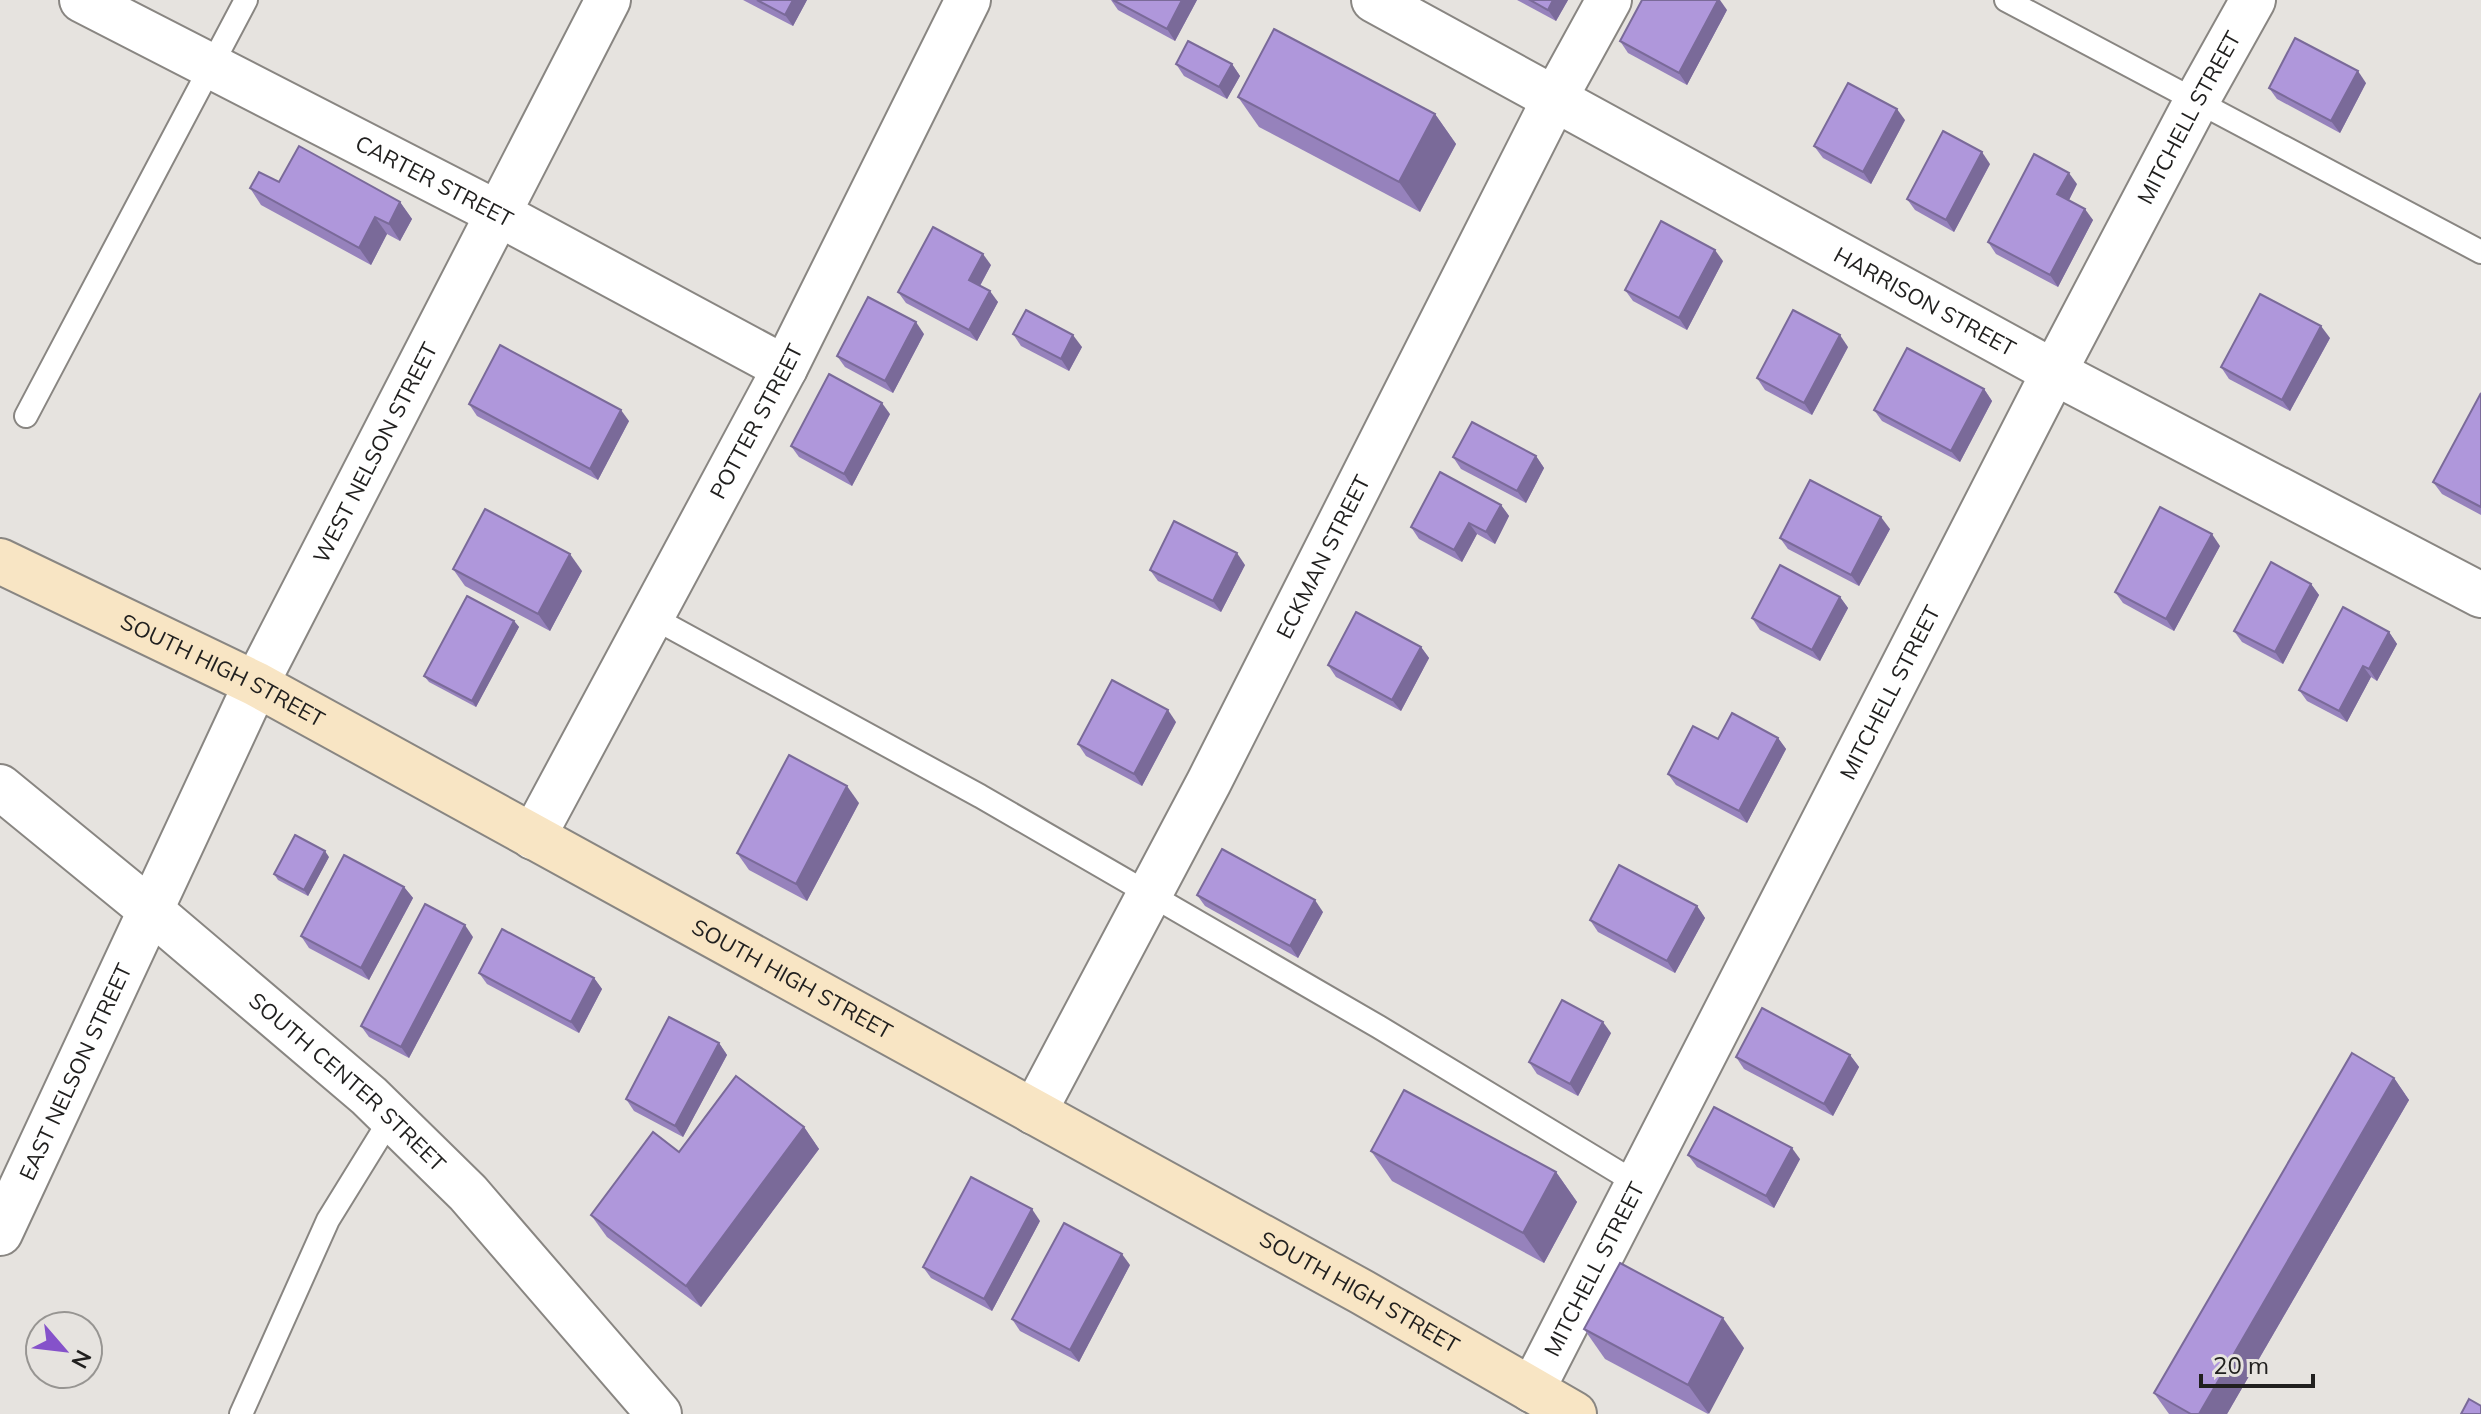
<svg xmlns="http://www.w3.org/2000/svg" width="2481" height="1414" viewBox="0 0 2481 1414" font-family="Mulish,sans-serif">
	<style>
		.lines { fill: none; stroke-linecap: round; stroke-linejoin: round }
		.service-casing { stroke: #898682; stroke-width: 26 }
		.minor-casing { stroke: #898682; stroke-width: 48 }
		.secondary-casing { stroke: #898682; stroke-width: 48 }
		.service { stroke: #fff; stroke-width: 22 }
		.minor { stroke: #fff; stroke-width: 44 }
		.secondary { stroke: #f8e5c4; stroke-width: 44 }
		.wall { fill: #9682bc }
		.shaded-wall { fill: #7a6a99 }
		.building { fill: #af97db; stroke: #7a6a99; stroke-width: 2 }
		.labels { text-anchor: middle; dominant-baseline: central; stroke-width: 6; stroke-linejoin: round; paint-order: stroke }
		.street-label { font-size: 22px; fill: #21201f; stroke: #e6e3df }
	</style>
	<rect width="100%" height="100%" fill="#e6e3df"/>
	<g class="lines">
		<defs>
			<g id="service">
				<path d="M2006 0 2481 252"/>
				<path d="M26 416 246 0"/>
				<path d="M652 617 980 796 1379 1027 1638 1184"/>
				<path d="M241 1414 328 1220 391 1118"/>
			</g>
			<g id="minor">
				<path id="s1" d="M82 0 497 213 785 368"/>
				<path id="s2" d="M1374 0 2054 372 2481 595"/>
				<path id="s3" d="M0 787 149 909 369 1096 468 1193 659 1414"/>
				<path id="s4" d="M533 837 785 368 968 0"/>
				<path id="s5" d="M1034 1112 1209 782 1555 98 1609 0"/>
				<path id="s6" d="M0 1233 256 684 608 0"/>
				<path id="s7" d="M1532 1390 2054 372 2196 102 2253 0"/>
			</g>
			<g id="secondary">
				<path id="s8" d="M0 561 256 684 1362 1292 1574 1414"/>
			</g>
		</defs>
		<use href="#service" class="service-casing"/>
		<use href="#minor" class="minor-casing"/>
		<use href="#secondary" class="secondary-casing"/>
		<use href="#service" class="service"/>
		<use href="#minor" class="minor"/>
		<use href="#secondary" class="secondary"/>
	</g>
	<g class="wall">
		<path d="M743 0H807L793 26Z"/>
		<path d="M1111 0H1197L1175 41 1118 10Z"/>
		<path d="M1517 0H1568L1556 21Z"/>
		<path d="M1727 10 1687 85 1628 53 1620 41Z"/>
		<path d="M1176 64H1232L1240 76 1227 99 1184 76Z"/>
		<path d="M2366 83 2340 133 2277 99 2269 88Z"/>
		<path d="M1238 97 1435 114 1456 144 1420 212 1259 127Z"/>
		<path d="M1905 120 1871 184 1823 158 1814 146Z"/>
		<path d="M1990 164 1954 232 1915 210 1907 199Z"/>
		<path d="M279 182 400 202 412 219 400 241 387 234 371 265 261 205 250 188Z"/>
		<path d="M2077 184 2069 200 2093 220 2058 287 1996 254 1988 242Z"/>
		<path d="M1723 261 1687 330 1633 301 1625 290Z"/>
		<path d="M991 265 980 286 998 302 977 341 906 303 898 292Z"/>
		<path d="M924 334 893 393 845 367 837 356Z"/>
		<path d="M1013 334 1082 347 1069 371 1021 346Z"/>
		<path d="M2330 338 2290 411 2229 379 2221 367Z"/>
		<path d="M1848 347 1812 415 1765 390 1757 378Z"/>
		<path d="M1984 389 1992 401 1960 462 1882 421 1874 410Z"/>
		<path d="M2481 394V515L2442 494 2433 482Z"/>
		<path d="M469 404 629 421 598 480 477 416Z"/>
		<path d="M890 414 852 486 799 457 791 446Z"/>
		<path d="M1536 456 1544 468 1526 503 1461 469 1453 457Z"/>
		<path d="M1501 505 1509 516 1495 544 1477 534 1462 562 1419 539 1411 527Z"/>
		<path d="M1890 529 1859 586 1788 549 1780 538Z"/>
		<path d="M2220 546 2174 631 2123 603 2115 592Z"/>
		<path d="M1245 565 1221 612 1158 581 1150 570Z"/>
		<path d="M453 569 582 571 550 631 465 586Z"/>
		<path d="M2311 584 2319 595 2283 664 2242 642 2234 631Z"/>
		<path d="M1840 597 1848 608 1820 661 1760 630 1752 618Z"/>
		<path d="M514 621 519 627 476 707 429 682 424 676Z"/>
		<path d="M2389 632 2397 644 2377 681 2371 677 2347 722 2307 701 2299 690Z"/>
		<path d="M1421 647 1429 658 1401 711 1336 677 1328 665Z"/>
		<path d="M1176 722 1142 786 1086 756 1078 744Z"/>
		<path d="M1778 738 1786 749 1747 823 1676 785 1668 774 1718 739Z"/>
		<path d="M859 803 807 901 749 870 737 853Z"/>
		<path d="M329 857 308 896 278 880 274 874Z"/>
		<path d="M404 887 413 898 369 980 309 948 301 936Z"/>
		<path d="M1197 895 1323 912 1298 958 1205 906Z"/>
		<path d="M1697 906 1705 918 1675 973 1598 932 1590 920Z"/>
		<path d="M473 937 409 1058 369 1037 361 1026Z"/>
		<path d="M479 973 594 978 602 989 579 1033 487 984Z"/>
		<path d="M1611 1033 1578 1096 1537 1074 1529 1062Z"/>
		<path d="M719 1043 727 1055 683 1137 634 1111 626 1099Z"/>
		<path d="M1850 1055 1859 1067 1833 1116 1744 1069 1736 1057Z"/>
		<path d="M2394 1078 2409 1100 2227 1414H2169L2154 1393Z"/>
		<path d="M804 1127 819 1149 701 1307 607 1237 591 1215 679 1152Z"/>
		<path d="M1371 1151 1556 1172 1577 1202 1544 1263 1392 1181Z"/>
		<path d="M1688 1155 1800 1159 1774 1208 1697 1167Z"/>
		<path d="M1040 1221 992 1311 931 1278 923 1267Z"/>
		<path d="M1130 1265 1079 1362 1020 1331 1012 1319Z"/>
		<path d="M1584 1329 1744 1348 1708 1414 1605 1359Z"/>
	</g>
	<g class="shaded-wall">
		<path d="M793 0H807L793 26 785 15Z"/>
		<path d="M1182 0H1197L1175 41 1167 29Z"/>
		<path d="M1553 0H1568L1556 21 1548 10Z"/>
		<path d="M1718 0H1720L1727 10 1687 85 1679 73Z"/>
		<path d="M1232 64 1240 76 1227 99 1219 87Z"/>
		<path d="M2358 71 2366 83 2340 133 2331 121Z"/>
		<path d="M1897 109 1905 120 1871 184 1863 172Z"/>
		<path d="M1435 114 1456 144 1420 212 1399 182Z"/>
		<path d="M1982 152 1990 164 1954 232 1946 220Z"/>
		<path d="M2069 173 2077 184 2066 206 2057 194Z"/>
		<path d="M400 202 412 219 400 241 389 224Z"/>
		<path d="M2085 209 2093 220 2058 287 2050 275Z"/>
		<path d="M375 217 387 234 371 265 359 248Z"/>
		<path d="M1715 250 1723 261 1687 330 1679 318Z"/>
		<path d="M983 254 991 265 977 291 969 280Z"/>
		<path d="M990 291 998 302 977 341 969 330Z"/>
		<path d="M916 322 924 334 893 393 885 381Z"/>
		<path d="M2321 326 2330 338 2290 411 2282 400Z"/>
		<path d="M1073 335 1082 347 1069 371 1061 359Z"/>
		<path d="M1840 335 1848 347 1812 415 1804 403Z"/>
		<path d="M1984 389 1992 401 1960 462 1951 451Z"/>
		<path d="M882 403 890 414 852 486 844 474Z"/>
		<path d="M621 410 629 421 598 480 590 469Z"/>
		<path d="M1536 456 1544 468 1526 503 1517 491Z"/>
		<path d="M1501 505 1509 516 1495 544 1486 532Z"/>
		<path d="M1881 517 1890 529 1859 586 1851 575Z"/>
		<path d="M1469 523 1477 534 1462 562 1454 550Z"/>
		<path d="M2212 534 2220 546 2174 631 2166 619Z"/>
		<path d="M1237 553 1245 565 1221 612 1213 601Z"/>
		<path d="M570 554 582 571 550 631 538 614Z"/>
		<path d="M2311 584 2319 595 2283 664 2275 652Z"/>
		<path d="M1840 597 1848 608 1820 661 1812 650Z"/>
		<path d="M514 621 519 627 476 707 472 701Z"/>
		<path d="M2389 632 2397 644 2377 681 2369 669Z"/>
		<path d="M1421 647 1429 658 1401 711 1392 700Z"/>
		<path d="M2363 666 2371 677 2347 722 2339 711Z"/>
		<path d="M1168 710 1176 722 1142 786 1134 774Z"/>
		<path d="M1778 738 1786 749 1747 823 1739 811Z"/>
		<path d="M847 786 859 803 807 901 796 884Z"/>
		<path d="M325 851 329 857 308 896 304 890Z"/>
		<path d="M404 887 413 898 369 980 361 968Z"/>
		<path d="M1315 900 1323 912 1298 958 1290 946Z"/>
		<path d="M1697 906 1705 918 1675 973 1667 961Z"/>
		<path d="M465 925 473 937 409 1058 401 1047Z"/>
		<path d="M594 978 602 989 579 1033 571 1022Z"/>
		<path d="M1603 1022 1611 1033 1578 1096 1570 1084Z"/>
		<path d="M719 1043 727 1055 683 1137 675 1126Z"/>
		<path d="M1850 1055 1859 1067 1833 1116 1824 1104Z"/>
		<path d="M2394 1078 2409 1100 2227 1414H2199Z"/>
		<path d="M804 1127 819 1149 701 1307 686 1286Z"/>
		<path d="M1792 1148 1800 1159 1774 1208 1766 1196Z"/>
		<path d="M1556 1172 1577 1202 1544 1263 1523 1233Z"/>
		<path d="M1032 1209 1040 1221 992 1311 984 1299Z"/>
		<path d="M1122 1254 1130 1265 1079 1362 1070 1350Z"/>
		<path d="M1723 1318 1744 1348 1709 1414 1688 1385Z"/>
	</g>
	<g class="building">
		<path d="M757 0H793L785 15Z"/>
		<path d="M1113 0H1182L1167 29Z"/>
		<path d="M1530 0H1553L1548 10Z"/>
		<path d="M1642 0H1718L1679 73 1620 41Z"/>
		<path d="M1274 29 1435 114 1399 182 1238 97Z"/>
		<path d="M2295 38 2358 71 2331 121 2269 88Z"/>
		<path d="M1188 41 1232 64 1219 87 1176 64Z"/>
		<path d="M1848 83 1897 109 1863 172 1814 146Z"/>
		<path d="M1943 131 1982 152 1946 220 1907 199Z"/>
		<path d="M299 146 400 202 389 224 375 217 359 248 250 188 259 172 279 182Z"/>
		<path d="M2034 154 2069 173 2057 194 2085 209 2050 275 1988 242Z"/>
		<path d="M1661 221 1715 250 1679 318 1625 290Z"/>
		<path d="M933 227 983 254 969 280 990 291 969 330 898 292Z"/>
		<path d="M2260 294 2321 326 2282 400 2221 367Z"/>
		<path d="M868 297 916 322 885 381 837 356Z"/>
		<path d="M1026 310 1073 335 1061 359 1013 334Z"/>
		<path d="M1793 310 1840 335 1804 403 1757 378Z"/>
		<path d="M500 345 621 410 590 469 469 404Z"/>
		<path d="M1907 348 1984 389 1951 451 1874 410Z"/>
		<path d="M829 374 882 403 844 474 791 446Z"/>
		<path d="M2481 393V507L2433 482Z"/>
		<path d="M1472 422 1536 456 1517 491 1453 457Z"/>
		<path d="M1440 472 1501 505 1486 532 1469 523 1454 550 1411 527Z"/>
		<path d="M1810 480 1881 517 1851 575 1780 538Z"/>
		<path d="M2160 507 2212 534 2166 619 2115 592Z"/>
		<path d="M485 509 570 554 538 614 453 569Z"/>
		<path d="M1174 521 1237 553 1213 601 1150 570Z"/>
		<path d="M2271 562 2311 584 2275 652 2234 631Z"/>
		<path d="M1780 565 1840 597 1812 650 1752 618Z"/>
		<path d="M467 596 514 621 472 701 424 676Z"/>
		<path d="M2343 607 2389 632 2369 669 2363 666 2339 711 2299 690Z"/>
		<path d="M1356 612 1421 647 1392 700 1328 665Z"/>
		<path d="M1112 680 1168 710 1134 774 1078 744Z"/>
		<path d="M1732 713 1778 738 1739 811 1668 774 1693 726 1718 739Z"/>
		<path d="M789 755 847 786 796 884 737 853Z"/>
		<path d="M295 835 325 851 304 890 274 874Z"/>
		<path d="M1222 849 1315 900 1290 946 1197 895Z"/>
		<path d="M344 855 404 887 361 968 301 936Z"/>
		<path d="M1619 865 1697 906 1667 961 1590 920Z"/>
		<path d="M425 904 465 925 401 1047 361 1026Z"/>
		<path d="M502 929 594 978 571 1022 479 973Z"/>
		<path d="M1562 1000 1603 1022 1570 1084 1529 1062Z"/>
		<path d="M1762 1008 1850 1055 1824 1104 1736 1057Z"/>
		<path d="M669 1017 719 1043 675 1126 626 1099Z"/>
		<path d="M2352 1053 2394 1078 2199 1414H2191L2154 1393Z"/>
		<path d="M736 1076 804 1127 686 1286 591 1215 653 1132 679 1152Z"/>
		<path d="M1404 1090 1556 1172 1523 1233 1371 1151Z"/>
		<path d="M1714 1107 1792 1148 1766 1196 1688 1155Z"/>
		<path d="M971 1177 1032 1209 984 1299 923 1267Z"/>
		<path d="M1064 1223 1122 1254 1070 1350 1012 1319Z"/>
		<path d="M1620 1263 1723 1318 1688 1385 1584 1329Z"/>
		<path d="M2469 1399 2481 1406V1414H2461Z"/>
	</g>
	<g class="labels">
		<g class="street-label">
			<text stroke="none"><textPath href="#s7" startOffset="1432">MITCHELL STREET</textPath></text>
			<text stroke="none"><textPath href="#s1" startOffset="396">CARTER STREET</textPath></text>
			<text stroke="none"><textPath href="#s2" startOffset="628">HARRISON STREET</textPath></text>
			<text stroke="none"><textPath href="#s4" startOffset="472">POTTER STREET</textPath></text>
			<text stroke="none"><textPath href="#s6" startOffset="866">WEST NELSON STREET</textPath></text>
			<text stroke="none"><textPath href="#s5" startOffset="626">ECKMAN STREET</textPath></text>
			<text stroke="none"><textPath href="#s8" startOffset="248">SOUTH HIGH STREET</textPath></text>
			<text stroke="none"><textPath href="#s7" startOffset="784">MITCHELL STREET</textPath></text>
			<text stroke="none"><textPath href="#s8" startOffset="896">SOUTH HIGH STREET</textPath></text>
			<text stroke="none"><textPath href="#s6" startOffset="178">EAST NELSON STREET</textPath></text>
			<text stroke="none"><textPath href="#s3" startOffset="456">SOUTH CENTER STREET</textPath></text>
			<text stroke="none"><textPath href="#s7" startOffset="136">MITCHELL STREET</textPath></text>
			<text stroke="none"><textPath href="#s8" startOffset="1544">SOUTH HIGH STREET</textPath></text>
		</g>
	</g>
	<g transform="translate(64 1350) rotate(118)"><circle r="38" fill="#e6e3df" stroke="#979592" stroke-width="2"/>
	<path d="M0-6L14 30L0 20L-14 30Z" fill="#8552ca"/>
	<text y="-12" font-size="22" font-weight="bold" text-anchor="middle" fill="#21201f">N</text>
	</g>
	<path d="M2201 1374v12h112v-12" fill="none" stroke="#21201f" stroke-width="4"/>
	<text x="2213" y="1374" font-size="24" fill="#21201f" stroke="#e6e3df" stroke-width="6" paint-order="stroke">20 m</text>
</svg>
